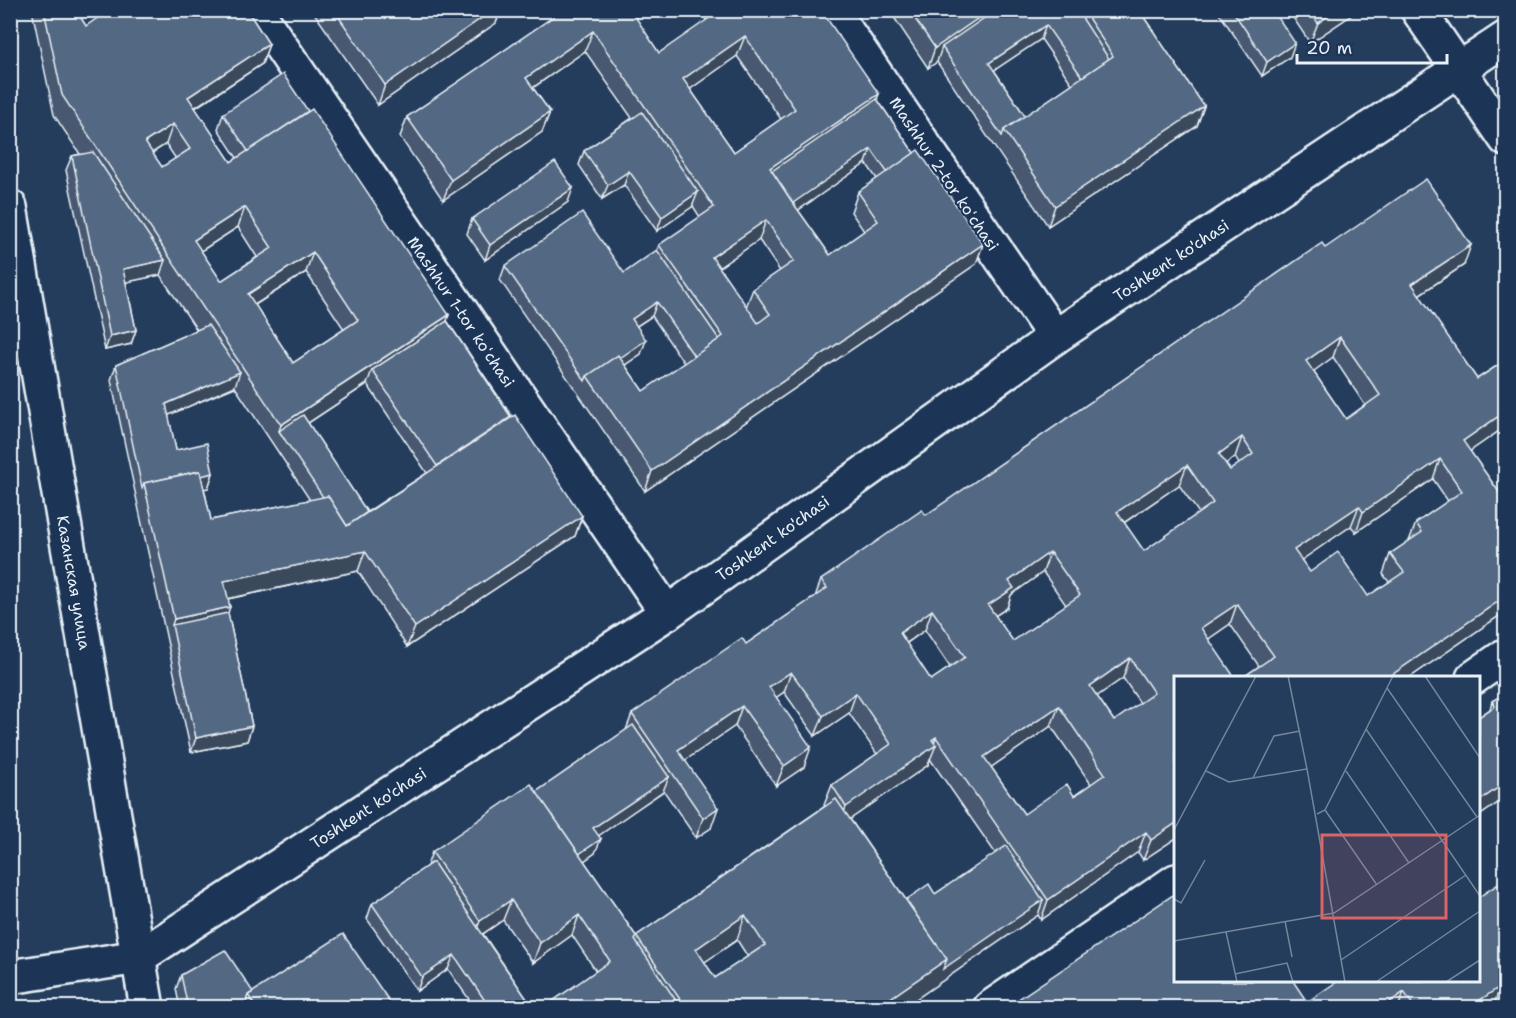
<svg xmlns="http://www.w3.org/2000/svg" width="1516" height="1018" viewBox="0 0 1516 1018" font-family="'Shantell Sans',sans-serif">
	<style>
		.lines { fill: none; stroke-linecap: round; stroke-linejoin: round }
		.minor-casing { stroke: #e8f1f8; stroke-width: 38 }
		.major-casing { stroke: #e8f1f8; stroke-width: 38 }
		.minor { stroke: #1d3557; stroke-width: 33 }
		.major { stroke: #1d3557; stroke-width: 33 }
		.wall { fill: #475970; stroke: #e8f1f8; stroke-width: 1.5; fill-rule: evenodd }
		.shaded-wall { fill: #3a485b; stroke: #e8f1f8; stroke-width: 1.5 }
		.building { fill: #536782; stroke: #e8f1f8; stroke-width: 1.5; fill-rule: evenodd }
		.labels { text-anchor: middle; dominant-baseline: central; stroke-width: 4.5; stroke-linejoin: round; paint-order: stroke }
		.street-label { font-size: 16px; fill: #e8f1f8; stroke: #1d3557 }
		.inset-road { fill: none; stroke: #73859b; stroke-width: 1.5 }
		.view { fill: #db6466; fill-opacity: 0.15; stroke: #db6466; stroke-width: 3 }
		.inset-edge { fill: none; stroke: #e8f1f8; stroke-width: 3 }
	</style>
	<rect width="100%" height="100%" fill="#253d5d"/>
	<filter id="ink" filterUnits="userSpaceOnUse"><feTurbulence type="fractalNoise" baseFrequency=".0167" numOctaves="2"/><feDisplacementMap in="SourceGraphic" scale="12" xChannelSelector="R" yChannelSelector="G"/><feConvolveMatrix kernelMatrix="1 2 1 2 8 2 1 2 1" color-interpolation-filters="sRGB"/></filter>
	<g filter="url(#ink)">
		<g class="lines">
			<defs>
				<g id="minor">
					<path d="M256 10 667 613"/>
					<path d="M832 10 1055 337"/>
					<path d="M1418 10 1506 139"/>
					<path id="s1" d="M10 207 147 1008"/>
					<path d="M1473 678 1506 655"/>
					<path d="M990 1008 1176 881"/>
				</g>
				<g id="major">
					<path id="s2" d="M10 977 139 957 667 613 1055 337 1506 38"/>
				</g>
			</defs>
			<use href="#minor" class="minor-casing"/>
			<use href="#major" class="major-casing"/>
			<use href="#minor" class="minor"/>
			<use href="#major" class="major"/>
		</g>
		<g class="wall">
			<path d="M32 10H76L86 26 104 14 102 10H247L269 44 262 64 195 108 231 162 237 158 218 129 223 114 447 321 511 417 582 516 575 536 407 647 358 571 228 599V613L252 726 247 741 191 752 111 380 116 365 197 330 160 275 126 282 136 330 131 344 105 350 66 170 72 156 80 154 54 115ZM166 144 176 159 162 167 152 153ZM238 227 257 257 221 281 201 251ZM306 272 344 329 293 363 255 305ZM367 384 427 473 367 512 308 423ZM235 387 310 500 211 520 204 488H208L213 473 176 450 168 415Z"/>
			<path d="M312 10H501L496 23 378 105Z"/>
			<path d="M556 10H646L635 18 659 53 707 21 700 10H821L877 99 914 153 983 244 976 264 645 491 500 280 505 266 624 273 657 250 659 245 700 217 693 206 657 231 624 185 602 199 579 165 584 151 632 118 585 51 533 88 550 112 542 132 443 200 400 137 407 117 558 14ZM737 56 781 119 734 152 690 89ZM866 163 877 179 858 192 851 212 864 231 830 255 798 210ZM759 240 780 271 753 289 746 307 719 267ZM652 316 684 363 643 391 625 365 641 354 637 326Z"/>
			<path d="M889 10H1139L1204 106 1197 126 1048 226 937 62 928 68ZM1041 39 1072 84 1025 116 994 70Z"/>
			<path d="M1217 10H1273L1290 57 1262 76Z"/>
			<path d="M1288 10H1359L1310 43Z"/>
			<path d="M568 202 485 260 467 234 472 219Z"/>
			<path d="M1325 248 1464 265 1419 295 1477 379 1506 360V426L1470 451 1506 502V611L1409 678H1242L1259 666 1230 624 1208 639 1176 838 1143 860 1138 852 1041 920 1038 915 903 1008H543L596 971 572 935 533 963 503 920 483 934 533 1008H475L448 969 417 991 367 919 372 904 427 866 432 852 536 792 626 730 632 714 746 644 815 597 821 580 926 515ZM1333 357 1365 405 1346 419 1313 371ZM1235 457 1239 464 1230 470 1226 464ZM1433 479 1448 501 1416 523 1409 541 1390 554 1383 574 1389 582 1368 596 1310 572 1301 560 1351 526 1356 532ZM1179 485 1199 513 1144 551 1124 523ZM1043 572 1066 605 1013 641 995 616 1007 608 1011 595ZM925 630 950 667 931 680 906 644ZM1123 678 1140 703 1114 721 1097 696ZM784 692 815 736 849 713 877 754 832 785 824 805 825 806 636 936 584 861 595 853 598 835 664 791 696 838 711 828 685 760 735 726 776 786 804 767 776 697ZM1051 726 1091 784 1074 796 1024 814 991 767ZM930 759 996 854 935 894 906 900 850 819 928 765ZM737 940 748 957 715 978 704 962Z"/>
			<path d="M1506 693V806L1502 800 1479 816V717L1490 709 1492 701Z"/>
			<path d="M1506 879V1008H1494L1493 1006 1491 1008H1005L1307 1002 1479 981Z"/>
			<path d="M181 975 253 992 394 1008H180L176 989Z"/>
		</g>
		<g class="shaded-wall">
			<path d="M493 10H501L496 23 378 105 385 85Z"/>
			<path d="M627 10H646L621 27Z"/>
			<path d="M990 10H1013L942 47 937 62 928 68 935 48Z"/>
			<path d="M1337 10H1359L1310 43 1318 23Z"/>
			<path d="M1046 25 1041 39 984 77 989 63Z"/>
			<path d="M593 31 585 51 518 98 526 78Z"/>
			<path d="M745 36 737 56 676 99 683 79Z"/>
			<path d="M1295 43 1290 57 1262 76 1267 62Z"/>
			<path d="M269 44 262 64 180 117 188 97Z"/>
			<path d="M879 94 872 114 773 181 770 168Z"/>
			<path d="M1204 106 1197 126 1048 226 1055 206Z"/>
			<path d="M550 112 542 132 443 200 451 180Z"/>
			<path d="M173 124 166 144 138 162 145 142Z"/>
			<path d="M871 149 866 163 784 220 789 205Z"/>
			<path d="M629 171 624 185 602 199 608 185Z"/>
			<path d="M573 188 568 202 485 260 490 245Z"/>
			<path d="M698 192 692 207 657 231 662 217Z"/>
			<path d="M245 207 238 227 187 260 194 240Z"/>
			<path d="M766 220 759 240 705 277 712 257Z"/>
			<path d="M983 244 976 264 645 491 652 471Z"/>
			<path d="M1471 245 1464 265 1405 304 1412 284Z"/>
			<path d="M313 252 306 272 240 314 248 294Z"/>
			<path d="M165 260 160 275 118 284 123 269Z"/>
			<path d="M657 302 652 316 626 333 632 319Z"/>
			<path d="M449 315 442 335 372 370 367 384 284 439 279 431 281 425Z"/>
			<path d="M136 330 131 344 105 350 110 336Z"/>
			<path d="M1340 337 1333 357 1299 382 1306 361Z"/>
			<path d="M646 340 641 354 594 386 589 378Z"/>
			<path d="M240 372 235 386 160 419 166 404Z"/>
			<path d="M1506 411V426L1456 461 1463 441Z"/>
			<path d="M1242 437 1235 457 1211 474 1219 454Z"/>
			<path d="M1440 459 1433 479 1356 532 1363 512Z"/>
			<path d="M1187 465 1179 485 1110 532 1117 512Z"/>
			<path d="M213 473 208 488 148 500 145 487Z"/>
			<path d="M1359 506 1351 526 1287 570 1294 550Z"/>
			<path d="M582 516 575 536 407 647 415 627Z"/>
			<path d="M365 551 358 571 217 601 224 581Z"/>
			<path d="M1050 552 1043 572 1011 595 1007 608 981 625 988 605 1009 581Z"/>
			<path d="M1506 596V611L1409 678H1387Z"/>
			<path d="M1237 604 1230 624 1194 649 1201 628Z"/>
			<path d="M230 607 223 627 172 625 174 619Z"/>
			<path d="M932 610 925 630 892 653 900 633Z"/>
			<path d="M1130 658 1123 678 1083 706 1090 686Z"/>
			<path d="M791 672 784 692 762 707 769 687Z"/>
			<path d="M856 693 849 713 815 736 823 716Z"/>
			<path d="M742 706 735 726 671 770 678 750Z"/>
			<path d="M1059 706 1051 726 977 777 984 757Z"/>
			<path d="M252 726 247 741 191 752 196 738Z"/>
			<path d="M936 737 933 747 936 745 928 765 839 827 846 807Z"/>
			<path d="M811 747 804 767 776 786 784 766Z"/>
			<path d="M669 777 663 791 588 843 593 828Z"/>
			<path d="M1506 782V789L1502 800 1479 816V801Z"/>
			<path d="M718 808 711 828 696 838 703 818Z"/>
			<path d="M1176 823V838L1143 860 1151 840Z"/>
			<path d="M1146 832 1138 852 1041 920 1048 900Z"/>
			<path d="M601 839 595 853 570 871 575 856Z"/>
			<path d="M511 900 503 920 472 941 480 921Z"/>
			<path d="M1043 900 1038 915 903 1008H876L947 959Z"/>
			<path d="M579 915 572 935 533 963 540 943Z"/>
			<path d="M745 915 737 940 687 974 696 949Z"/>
			<path d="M454 955 448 969 417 991 422 977Z"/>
			<path d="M1501 986 1493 1006 1491 1008H1468Z"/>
			<path d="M1404 992 1398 1008H1381Z"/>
		</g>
		<g class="building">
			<path d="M44 10H76L86 26 109 10H247L269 44 188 97 231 162 312 109 449 315 281 425 62 95ZM173 124 190 149 162 167 145 142ZM245 207 272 248 221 281 194 240ZM313 252 358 320 293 363 248 294Z"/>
			<path d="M334 10H493L385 85Z"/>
			<path d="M563 10H631L659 53 721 10H821L879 94 770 168 791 200 830 255 878 221 858 192 918 150 983 244 652 471 587 376 618 355 643 391 723 336 659 245 714 207 593 31 526 78 550 112 451 180 407 117ZM745 36 795 109 734 152 683 79ZM766 220 794 261 753 289 770 314 758 323 712 257Z"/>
			<path d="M909 10H990L935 48Z"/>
			<path d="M996 10H1077L1109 59 1082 77 1046 25 989 63 1025 116 1004 130 1002 136 942 47Z"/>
			<path d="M1083 10H1139L1204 106 1055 206 1004 130 1113 56Z"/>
			<path d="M1232 10H1273L1295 43 1267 62Z"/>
			<path d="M1309 10H1337L1318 23Z"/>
			<path d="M283 74 308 111 248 151 223 114Z"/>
			<path d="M877 99 914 153 887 172 871 149 793 203 772 171Z"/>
			<path d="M642 112 698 192 662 217 629 171 608 185 584 151Z"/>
			<path d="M93 152 165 260 123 269 136 330 110 336 72 156Z"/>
			<path d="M555 162 573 188 490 245 472 219Z"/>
			<path d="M1426 179 1471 245 1412 284 1477 379 1506 360V411L1463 441 1506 502V596L1387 678H1242L1274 656 1237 604 1201 628 1235 678H1176V823L1151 840 1146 832 1048 900 936 737 932 740 936 745 846 807 832 785 891 744 856 693 823 716 791 672 769 687 811 747 784 766 742 706 678 750 718 808 703 818 632 714 742 638 746 644 827 588 821 580 922 510 926 515 1322 243 1325 248ZM1340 337 1380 395 1346 419 1306 361ZM1242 437 1253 454 1230 470 1219 454ZM1440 459 1462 491 1416 523 1422 532 1390 554 1404 572 1368 596 1338 552 1310 572 1294 550 1359 506 1363 512ZM1187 465 1213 503 1144 551 1117 512ZM1050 552 1080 595 1013 641 988 605 1014 588 1009 581ZM932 610 965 657 931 680 900 633ZM1130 658 1154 693 1114 721 1090 686ZM1059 706 1105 774 1074 796 1067 784 1024 814 984 757Z"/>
			<path d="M582 213 624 273 657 250 719 339 694 356 657 302 632 319 646 340 620 358 618 355 587 376 585 381 505 266Z"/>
			<path d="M447 321 511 417 437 466 372 370Z"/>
			<path d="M208 325 240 372 166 404 176 450 207 443 213 473 201 476 200 471 144 483 142 488 116 365Z"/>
			<path d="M303 415 367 512 347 526 328 496 323 497 279 431Z"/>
			<path d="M515 415 582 516 415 627 365 551 224 581 230 607 174 619 144 483 200 471 211 520 328 496 347 526Z"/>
			<path d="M228 613 252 726 196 738 172 625Z"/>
			<path d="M1506 693V782L1479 801V717L1495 706 1492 701Z"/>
			<path d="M633 725 669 777 593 828 601 839 579 854 536 792Z"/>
			<path d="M531 784 636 936 635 940 681 1008H638L636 1004 631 1008H543L610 961 579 915 540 943 511 900 480 921 432 852Z"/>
			<path d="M836 799 947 959 876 1008H686L636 936ZM745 915 765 945 715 978 696 949Z"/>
			<path d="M1006 846 1043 900 943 969 947 959 906 900 929 884 935 894Z"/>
			<path d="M433 862 533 1008H490L454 955 422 977 372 904Z"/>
			<path d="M1506 879V923L1503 925 1506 930V993L1501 986 1468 1008H1415L1404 992 1381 1008H1005L1176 893V981H1293L1307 1002 1338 981H1479V897Z"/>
			<path d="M343 934 394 1008H256L248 995Z"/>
			<path d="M225 950 253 992 248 995 246 1001 250 1008H188L181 975Z"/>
		</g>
	</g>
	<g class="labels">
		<g class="street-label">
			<text transform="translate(944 174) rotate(56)">Mashhur 2-tor koʻchasi</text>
			<text stroke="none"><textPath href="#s2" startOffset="1376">Toshkent ko'chasi</textPath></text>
			<text transform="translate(461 312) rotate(56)">Mashhur 1-tor koʻchasi</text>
			<text stroke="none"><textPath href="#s2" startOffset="890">Toshkent ko'chasi</textPath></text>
			<text stroke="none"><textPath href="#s1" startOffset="381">Казанская улица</textPath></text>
			<text stroke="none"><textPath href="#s2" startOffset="404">Toshkent ko'chasi</textPath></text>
		</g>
	</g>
	<g transform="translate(1174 676)">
		<rect width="306" height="306" fill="#253d5d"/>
		<path class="inset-road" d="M251 0 306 82M213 12 303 141M192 53 306 220M133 93 171 306M32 95 55 106 133 93 114 0M172 95 235 187M79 102 100 60 126 55M151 134 203 209M143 138 151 134 219 0M0 154 82 0M0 223 7 227 31 184M111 245 118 281M52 256 63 306M0 265 160 237 306 139M167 284 292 199M61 298 113 287 119 306M202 306 306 235M272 306 306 284"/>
		<path class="view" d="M148 159H272V242H148Z"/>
		<rect width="306" height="306" class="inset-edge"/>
	</g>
	<rect width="1516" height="1018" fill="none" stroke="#1d3557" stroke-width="36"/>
	<rect x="18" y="18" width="1480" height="982" fill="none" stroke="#e8f1f8" stroke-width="2" filter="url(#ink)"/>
	<path d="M1297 54v9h150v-9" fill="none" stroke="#e8f1f8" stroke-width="3"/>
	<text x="1306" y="54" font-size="18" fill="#e8f1f8" stroke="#1d3557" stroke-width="4.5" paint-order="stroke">20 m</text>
</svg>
